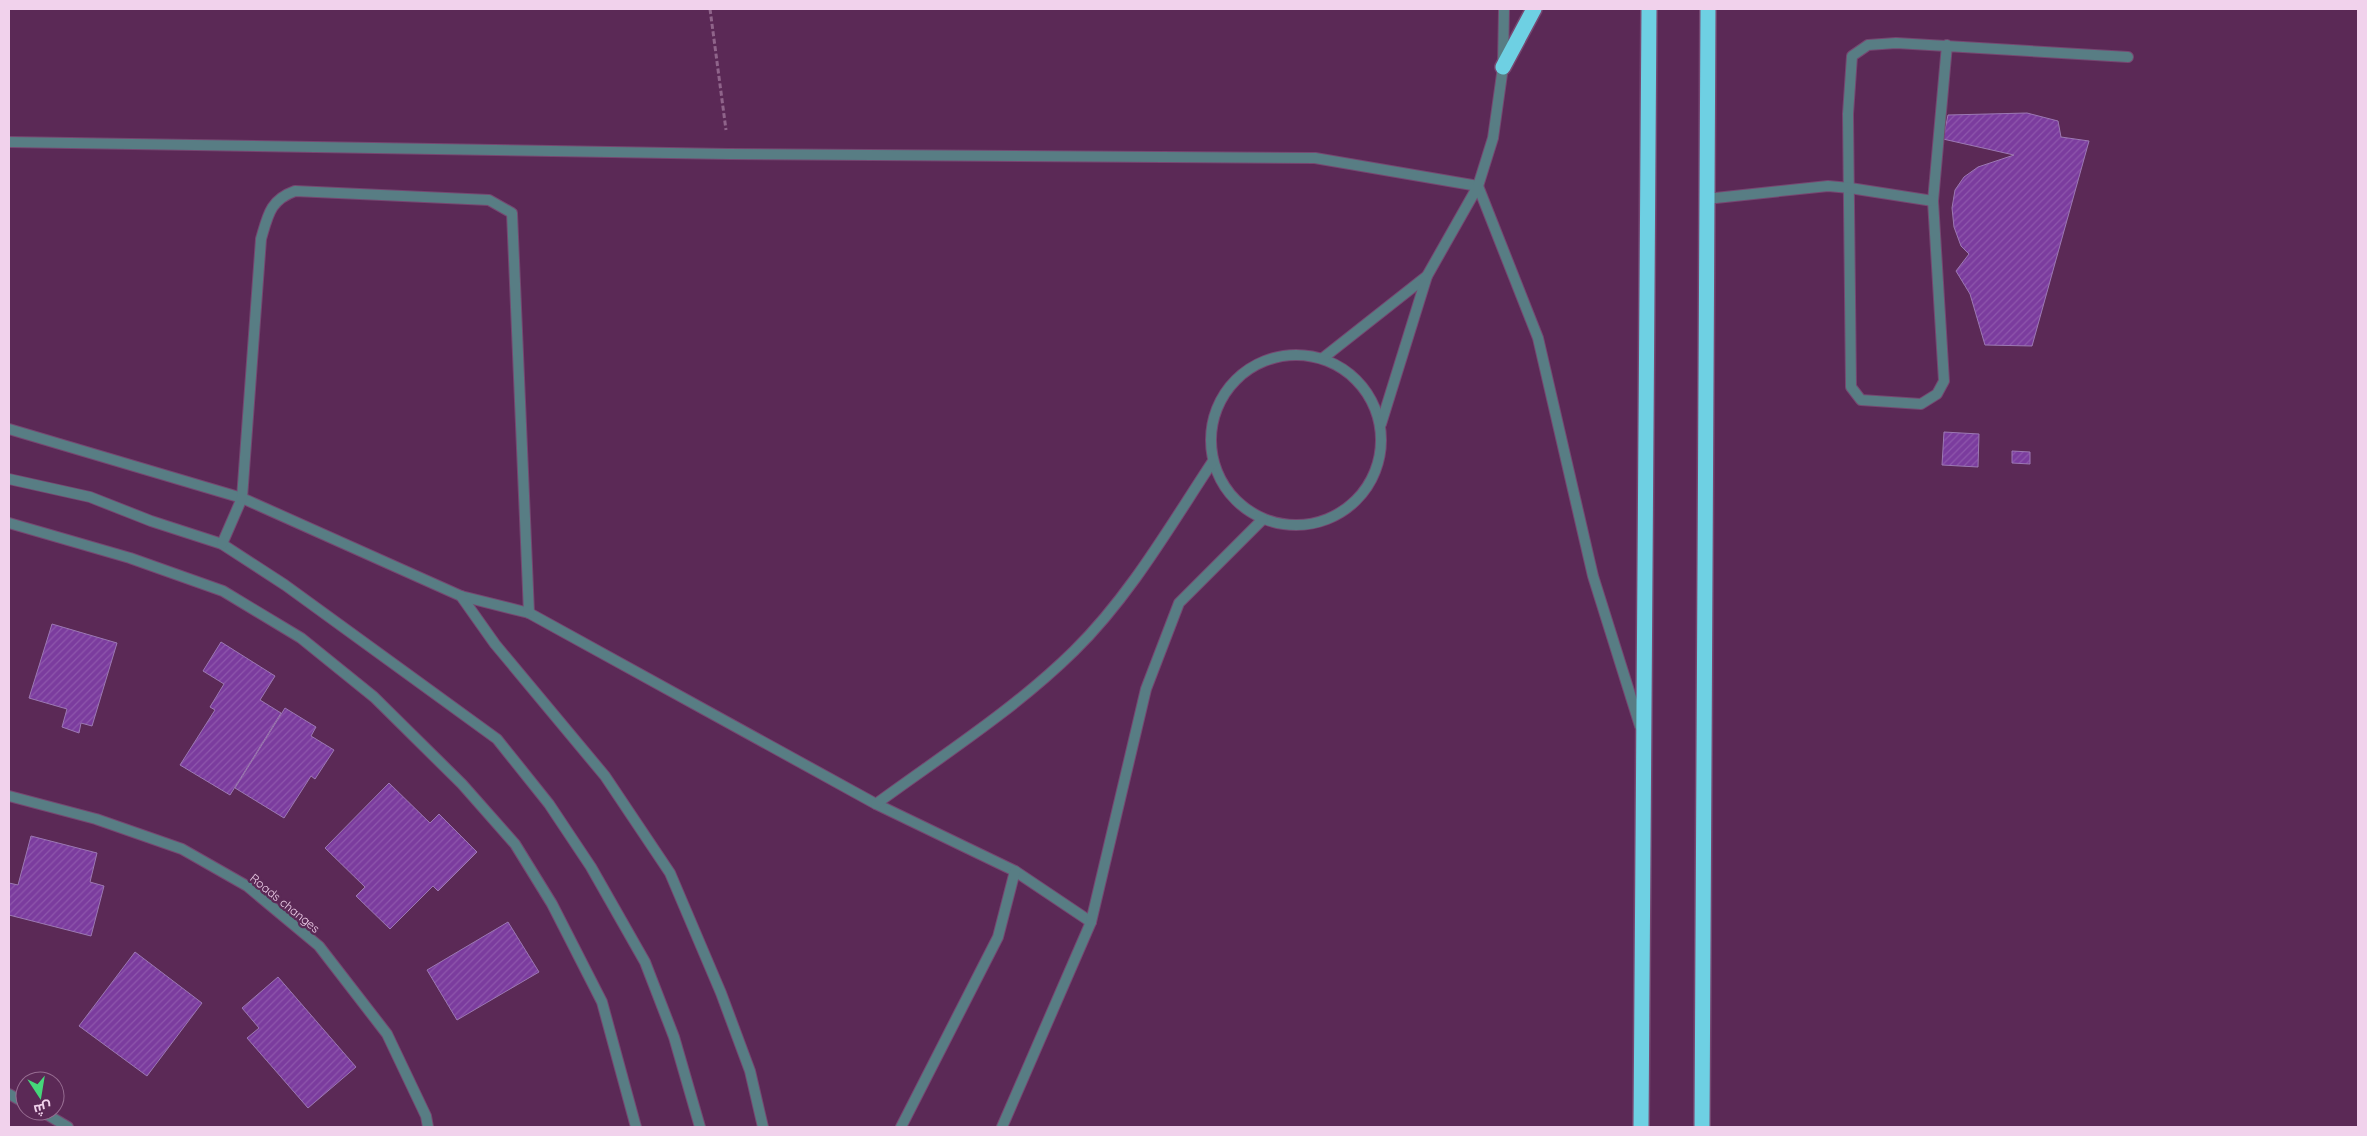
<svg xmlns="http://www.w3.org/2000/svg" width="2367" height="1136" viewBox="0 0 2367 1136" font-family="Quicksand,Cairo,sans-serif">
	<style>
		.building { fill: url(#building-hatch); stroke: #9c78b3 }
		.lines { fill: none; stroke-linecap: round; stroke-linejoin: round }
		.lane-casing { stroke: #764771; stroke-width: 12 }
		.street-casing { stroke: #764771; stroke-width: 12 }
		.highway-casing { stroke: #764771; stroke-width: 18 }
		.path { stroke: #8f648a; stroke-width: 3; stroke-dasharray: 5 2.5; stroke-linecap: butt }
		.lane { stroke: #587d84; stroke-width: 10 }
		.street { stroke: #587d84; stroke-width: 10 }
		.highway { stroke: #6ed0e3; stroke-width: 15 }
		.labels { text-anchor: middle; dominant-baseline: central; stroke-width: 5; stroke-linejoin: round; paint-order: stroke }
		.street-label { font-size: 12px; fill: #f1d2ec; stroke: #5b2956 }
	</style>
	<defs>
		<pattern id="building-hatch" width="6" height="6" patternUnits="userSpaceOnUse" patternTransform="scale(1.25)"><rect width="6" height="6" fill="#7b3c9e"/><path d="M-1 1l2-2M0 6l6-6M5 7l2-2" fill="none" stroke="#8e57ac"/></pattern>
	</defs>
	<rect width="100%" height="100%" fill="#5b2956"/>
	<g class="building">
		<path d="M2027 113 2058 121 2061 137 2089 141 2032 346 1985 345 1970 294 1956 271 1969 254 1961 246 1954 227 1952 208 1955 190 1964 177 1978 167 2014 155 1943 139 1948 115Z"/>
		<path d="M1944 432 1979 434 1978 467 1942 465Z"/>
		<path d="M2012 451 2030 452V464L2012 463Z"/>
		<path d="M52 624 117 643 92 726 81 723 79 733 62 727 67 709 29 698Z"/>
		<path d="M221 642 275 676 260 700 281 713 230 795 180 765 215 710 210 707 224 684 203 671Z"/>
		<path d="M285 708 316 727 311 736 334 750 315 779 311 776 284 818 235 788Z"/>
		<path d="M389 783 430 823 439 814 477 852 438 891 433 886 390 929 356 896 365 887 325 848Z"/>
		<path d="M31 836 97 853 90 882 104 886 91 936 9 915V883L18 885Z"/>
		<path d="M508 922 539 972 457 1020 427 970Z"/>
		<path d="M135 952 202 1003 147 1076 79 1026Z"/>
		<path d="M278 977 356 1067 308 1108 247 1038 259 1028 242 1008Z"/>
	</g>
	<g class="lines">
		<defs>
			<g id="lane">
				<path d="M1947 45 1933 201 1944 381 1937 394 1921 404 1861 400 1851 387 1848 114 1852 56 1868 45 1896 43 2128 57"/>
				<path d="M1706 199 1828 186 1850 188 1933 201"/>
			</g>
			<g id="street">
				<path d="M9 142 729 154 1315 158 1478 186 1538 338 1593 576 1640 726"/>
				<circle cx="1296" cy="440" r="85"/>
				<path d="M1323 358 1427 276"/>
				<path d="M1381 424 1427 276 1478 186 1493 138 1503 67 1504 9"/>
				<path d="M9 429 242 498 461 596 529 613 876 804 1015 871 1091 922"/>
				<path d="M9 479 90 497 151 521 222 544 285 585 497 739 549 804 591 867 645 962 674 1037 700 1127"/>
				<path d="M9 523 130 558 223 591 301 638 374 697 462 784 515 844 552 904 602 1002 636 1127"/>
				<path d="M222 544 242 498 261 239C268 215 270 200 295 191L489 200 512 213 529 613"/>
				<path d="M461 596 495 644 605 776 670 873 721 993 750 1071 763 1127"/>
				<path d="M9 796 96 819 182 849 247 886 319 946 387 1034 426 1116 428 1127"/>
				<path d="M876 804C943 755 1015 709 1074 651 1130 596 1170 526 1213 461"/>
				<path d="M9 1094 25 1103"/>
				<path d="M41 1111 68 1127"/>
				<path d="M901 1127 998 937 1015 871"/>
				<path d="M1002 1127 1091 922 1146 689 1179 603 1263 519"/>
			</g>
			<g id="highway">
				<path d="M1503 67 1534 9"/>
				<path d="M1641 1127 1649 9"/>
				<path d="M1702 1127 1708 9"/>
			</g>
		</defs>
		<use href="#lane" class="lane-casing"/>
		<use href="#street" class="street-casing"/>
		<use href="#highway" class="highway-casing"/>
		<path class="path" d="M710 9 726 130"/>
		<use href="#lane" class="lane"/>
		<use href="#street" class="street"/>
		<use href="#highway" class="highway"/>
	</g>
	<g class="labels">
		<g class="street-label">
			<text transform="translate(285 903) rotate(39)">Roads changes</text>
		</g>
	</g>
	<rect width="2367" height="1136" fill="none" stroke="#f1d2ec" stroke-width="20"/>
	<g transform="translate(40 1096) rotate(168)"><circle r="24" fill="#5b2956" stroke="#976d92"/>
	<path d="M0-4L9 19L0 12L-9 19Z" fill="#45d77a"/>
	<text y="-8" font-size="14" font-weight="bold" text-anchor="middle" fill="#f1d2ec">ش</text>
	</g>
</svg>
